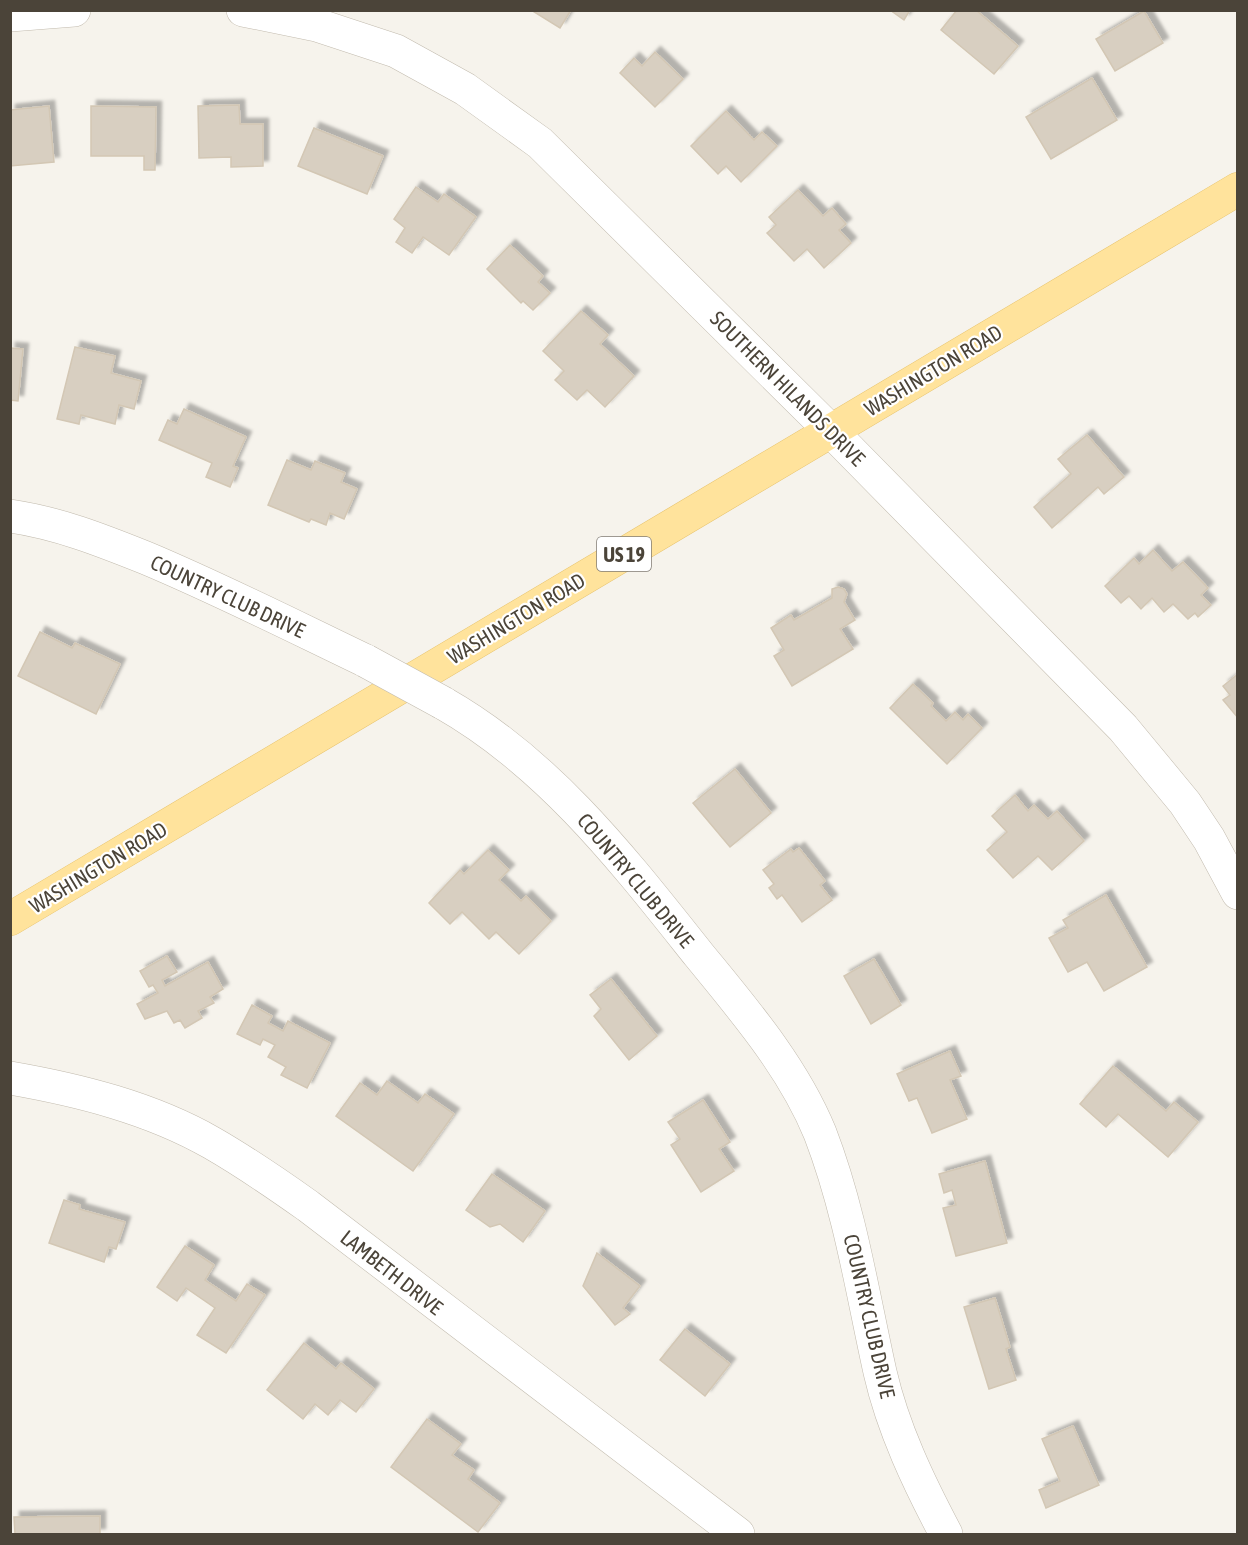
<svg xmlns="http://www.w3.org/2000/svg" width="1248" height="1545" viewBox="0 0 1248 1545" font-family="'Asap Condensed',sans-serif">
	<style>
		.building { fill: #d8cfc1; stroke: #d3c7b4; stroke-width: 1.5; filter: url(#shadow) }
		.lines { fill: none; stroke-linecap: round; stroke-linejoin: round }
		.minor-casing { stroke: #c2bbae; stroke-width: 34 }
		.major-casing { stroke: #e6c16a; stroke-width: 34 }
		.minor { stroke: #fff; stroke-width: 33 }
		.major { stroke: #ffe39c; stroke-width: 33 }
		.minor-bridge-casing { stroke: #c2bbae; stroke-width: 34; stroke-linecap: butt }
		.minor-bridge { stroke: #fff; stroke-width: 33 }
		.labels { text-anchor: middle; dominant-baseline: central; stroke-width: 4.5; stroke-linejoin: round; paint-order: stroke }
		.shield { fill: #fff; stroke: #817c74; stroke-width: 1.5 }
		.shield-label { font-size: 20px; font-weight: bold; fill: #4b4439 }
		.street-label { font-size: 21px; fill: #4b4439; stroke: #fff }
	</style>
	<defs>
		<filter id="shadow"><feDropShadow dx="5.5" dy="-5.5" stdDeviation="1.5" flood-color="#0004"/></filter>
	</defs>
	<rect width="100%" height="100%" fill="#f6f3ec"/>
	<g class="building">
		<path d="M531 10H571L560 28Z"/>
		<path d="M890 10H910L904 20Z"/>
		<path d="M957 10 977 11 1018 46 994 74 941 30Z"/>
		<path d="M1144 11 1163 43 1115 71 1096 39Z"/>
		<path d="M655 52 683 79 655 107 620 73 634 58 642 66Z"/>
		<path d="M1092 78 1117 120 1051 159 1026 117Z"/>
		<path d="M239 105 240 124H263V166L231 167V157L199 158 198 106Z"/>
		<path d="M49 106 54 162 10 166V110Z"/>
		<path d="M91 106 156 107 155 170H144V156H91Z"/>
		<path d="M726 111 754 140 762 132 777 146 741 182 726 166 718 174 691 146Z"/>
		<path d="M314 128 383 156 367 194 298 166Z"/>
		<path d="M416 187 438 202 444 194 476 217 449 255 423 237 412 253 396 242 405 228 394 219Z"/>
		<path d="M798 190 823 216 832 208 846 224 839 230 851 243 824 268 807 249 794 261 767 233 776 225 769 217Z"/>
		<path d="M510 245 543 276 538 282 550 293 533 310 523 301 521 303 487 269Z"/>
		<path d="M581 311 608 335 600 344 634 376 605 407 587 390 577 400 555 380 564 371 543 351Z"/>
		<path d="M75 347 115 356 111 373 141 381 134 409 119 405 115 424 81 415 79 424 57 419Z"/>
		<path d="M10 348 23 349 18 401 10 400Z"/>
		<path d="M184 409 246 437 233 466 238 468 230 487 206 477 212 463 159 440 168 420 177 424Z"/>
		<path d="M1087 435 1124 477 1104 494 1098 487 1052 528 1034 507 1071 474 1058 459Z"/>
		<path d="M287 460 311 470 315 461 345 473 341 482 357 489 344 519 330 513 326 525 311 519 309 522 268 505Z"/>
		<path d="M1153 550 1172 571 1183 562 1208 588 1201 595 1211 605 1198 617 1195 613 1188 619 1173 604 1164 612 1152 598 1141 609 1129 596 1121 603 1105 586 1134 558 1139 564Z"/>
		<path d="M838 587 844 589 847 594 844 602 855 620 840 629 853 649 792 686 774 656 784 650 771 628 791 615 794 620 832 598V589Z"/>
		<path d="M40 632 72 648 75 643 120 664 96 714 18 676Z"/>
		<path d="M1238 674V718L1223 700 1230 695 1223 686Z"/>
		<path d="M913 684 933 703 931 706 946 721 955 712 963 720 968 714 982 728 947 764 890 708Z"/>
		<path d="M735 769 771 813 730 847 693 803Z"/>
		<path d="M1015 795 1028 811 1034 805 1048 819 1057 811 1084 841 1052 870 1038 856 1013 878 987 850 1007 832 992 816Z"/>
		<path d="M799 848 825 881 820 885 832 900 802 922 782 895 777 899 769 888 774 884 763 870 791 849 793 852Z"/>
		<path d="M488 850 509 870 499 880 521 901 526 896 551 921 519 954 496 932 489 939 462 912 450 924 429 903 460 870 464 874Z"/>
		<path d="M1106 895 1147 967 1104 991 1087 962 1068 972 1049 938 1068 928 1063 920Z"/>
		<path d="M167 956 177 972 162 980 165 986 208 962 223 989 210 997 214 1003 198 1011 202 1018 185 1028 180 1020 174 1023 167 1011 145 1019 137 1004 158 993 153 985 149 987 140 971Z"/>
		<path d="M874 959 901 1005 871 1024 844 976Z"/>
		<path d="M611 979 657 1036 629 1060 594 1016 601 1009 590 995Z"/>
		<path d="M252 1005 272 1016 268 1023 283 1031 288 1021 330 1043 307 1088 281 1075 286 1067 268 1057 275 1045 263 1039 260 1045 237 1034Z"/>
		<path d="M950 1051 961 1076 950 1080 967 1119 932 1133 917 1098 909 1101 897 1074Z"/>
		<path d="M1113 1066 1166 1111 1174 1102 1198 1122 1168 1157 1118 1114 1106 1127 1080 1104Z"/>
		<path d="M387 1081 418 1103 425 1094 454 1114 413 1171 336 1116 360 1083 377 1095Z"/>
		<path d="M703 1100 730 1142 719 1149 734 1171 701 1192 671 1145 680 1139 668 1122Z"/>
		<path d="M985 1161 1007 1243 956 1256 943 1208 956 1205 952 1190 944 1193 939 1174Z"/>
		<path d="M492 1174 545 1211 523 1242 500 1224 490 1227 466 1210Z"/>
		<path d="M64 1200 80 1205 79 1209 125 1222 116 1249 109 1247 104 1262 49 1243Z"/>
		<path d="M185 1246 214 1265 205 1280 236 1301 247 1284 265 1295 226 1353 197 1335 215 1308 186 1288 177 1301 157 1287Z"/>
		<path d="M597 1253 640 1286 623 1308 630 1314 615 1325 583 1286Z"/>
		<path d="M995 1298 1010 1347 1006 1349 1016 1380 989 1389 964 1307Z"/>
		<path d="M685 1329 730 1364 705 1396 660 1360Z"/>
		<path d="M304 1343 336 1369 341 1363 374 1389 356 1412 340 1400 328 1415 315 1404 303 1419 267 1390Z"/>
		<path d="M427 1419 461 1444 452 1455 474 1470 468 1479 500 1503 478 1532 391 1467Z"/>
		<path d="M1073 1426 1099 1485 1046 1508 1039 1490 1060 1481 1042 1439Z"/>
		<path d="M100 1516V1534H15L14 1517Z"/>
	</g>
	<g class="lines">
		<defs>
			<g id="minor">
				<path d="M243 10 317 25 396 51 465 89 540 143 831 431 1123 728 1185 803 1209 839 1238 893"/>
				<path d="M10 15 74 10"/>
				<path d="M10 516C58 523 101 540 146 558 220 589 293 626 366 661"/>
				<path d="M443 703C550 764 624 861 699 955 744 1010 793 1067 820 1133 850 1211 862 1291 880 1372 893 1429 919 1483 946 1534"/>
				<path d="M10 1078C79 1090 151 1108 212 1143 245 1162 277 1184 308 1206L738 1534"/>
			</g>
			<path id="major" d="M10 919 1238 189"/>
		</defs>
		<use href="#minor" class="minor-casing"/>
		<use href="#major" class="major-casing"/>
		<use href="#minor" class="minor"/>
		<use href="#major" class="major"/>
		<defs>
			<path id="minor-bridge" d="M366 661 443 703"/>
		</defs>
		<use href="#minor-bridge" class="minor-bridge-casing"/>
		<use href="#minor-bridge" class="minor-bridge"/>
	</g>
	<g class="labels">
		<rect class="shield" x="597" y="537" width="54" height="34" rx="4.5"/>
		<g class="shield-label">
			<text x="624" y="554">US 19</text>
		</g>
		<g class="street-label">
			<text transform="translate(933 370) rotate(-31)">WASHINGTON ROAD</text>
			<text transform="translate(788 388) rotate(45)">SOUTHERN HILANDS DRIVE</text>
			<text transform="translate(228 596) rotate(25)">COUNTRY CLUB DRIVE</text>
			<text transform="translate(516 618) rotate(-31)">WASHINGTON ROAD</text>
			<text transform="translate(98 867) rotate(-31)">WASHINGTON ROAD</text>
			<text transform="translate(636 880) rotate(50)">COUNTRY CLUB DRIVE</text>
			<text transform="translate(392 1272) rotate(38)">LAMBETH DRIVE</text>
			<text transform="translate(870 1316) rotate(77)">COUNTRY CLUB DRIVE</text>
		</g>
	</g>
	<rect width="1248" height="1545" fill="none" stroke="#4b4439" stroke-width="24"/>
</svg>
